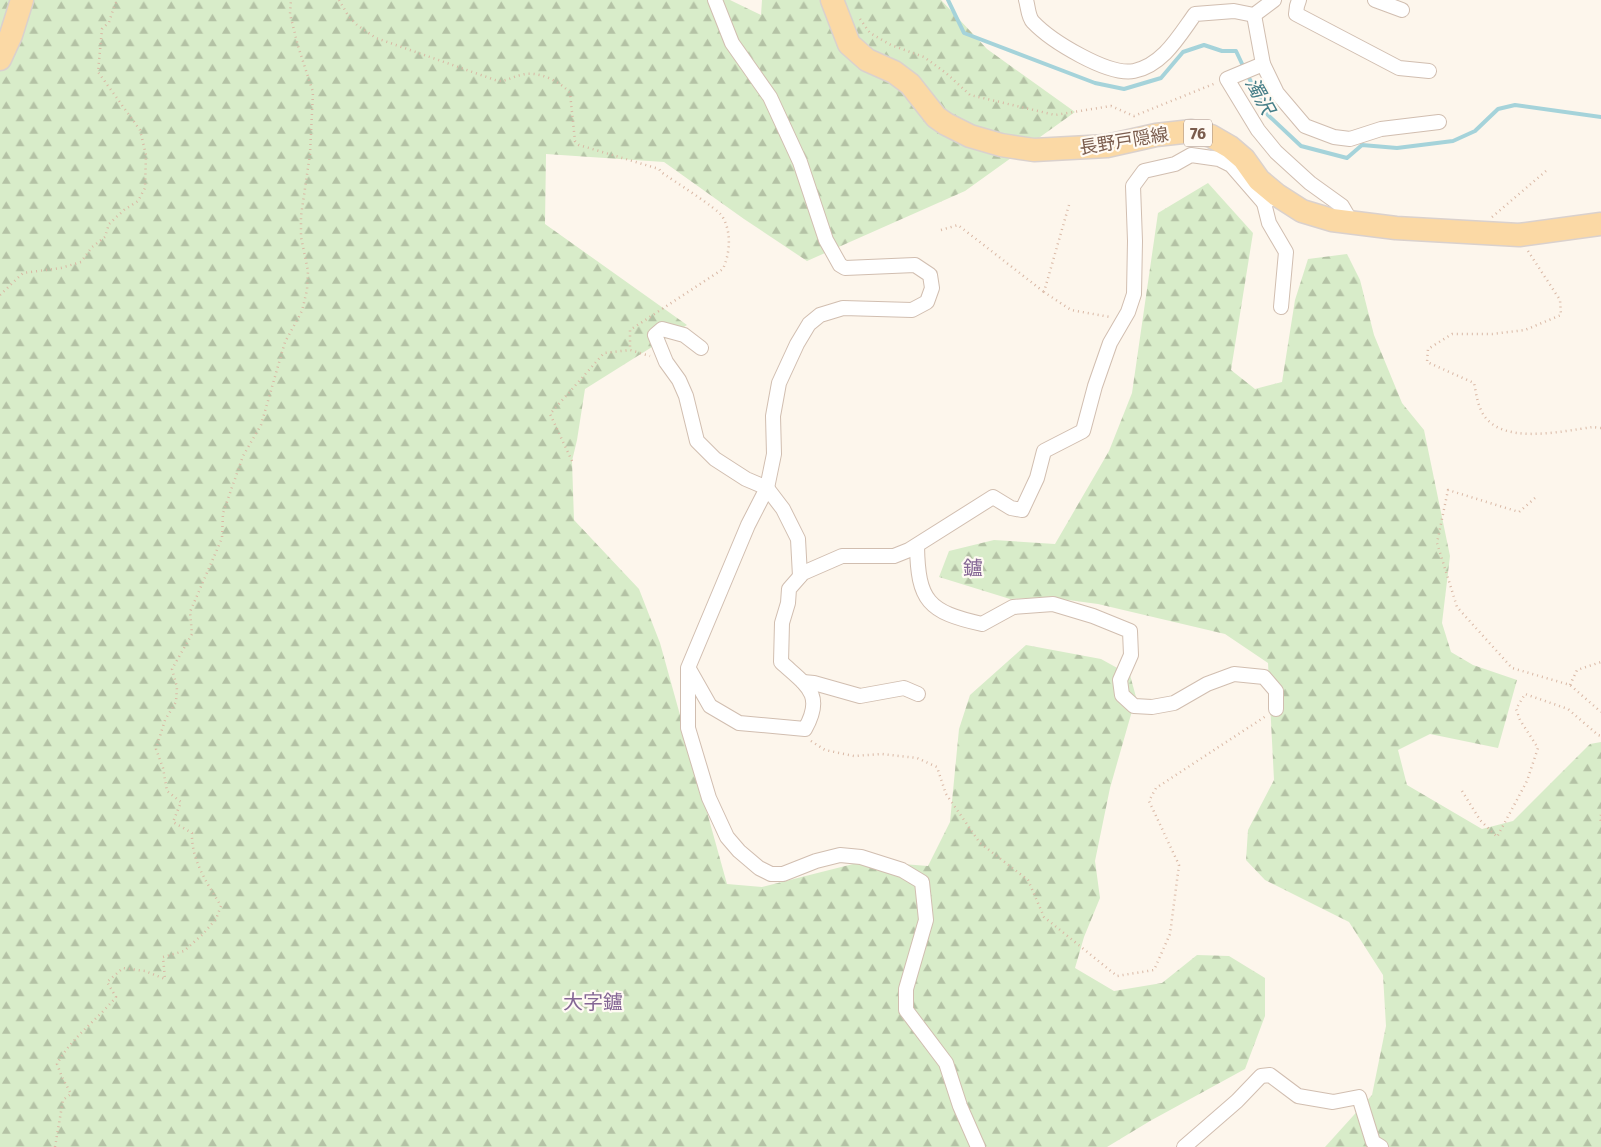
<svg xmlns="http://www.w3.org/2000/svg" width="1601" height="1147" viewBox="0 0 1601 1147" font-family="'Fira Sans','Noto Sans JP',sans-serif">
	<style>
		.forest { fill: url(#forest-firs) }
		.lines { fill: none; stroke-linecap: round; stroke-linejoin: round }
		.stream { stroke: #a5d3da; stroke-width: 4 }
		.minor-casing { stroke: #d1beb0; stroke-width: 16 }
		.primary-casing { stroke: #dad1cd; stroke-width: 25 }
		.path { stroke: #d9b8a5; stroke-width: 2.5; stroke-dasharray: 1 4; stroke-linecap: butt }
		.minor { stroke: #fff; stroke-width: 14 }
		.primary { stroke: #fbd9a5; stroke-width: 22 }
		.labels { text-anchor: middle; dominant-baseline: central; stroke-width: 4.5; stroke-linejoin: round; paint-order: stroke }
		.shield { fill: #fffaf3; stroke: #a28b7f; stroke-width: 1 }
		.shield-label { font-size: 16px; font-weight: bold; fill: #7a5c4d }
		.street-label { font-size: 18px; fill: #7a5c4d; stroke: #fffaf3 }
		.water-label { font-size: 19px; font-style: italic; fill: #437c86; stroke: #fffaf3 }
		.quarter-label { font-size: 20px; fill: #846695; stroke: #fffaf3 }
	</style>
	<defs>
		<pattern id="forest-firs" width="22" height="20" patternUnits="userSpaceOnUse" patternTransform="scale(1.25)"><rect width="22" height="20" fill="#d8ecc9"/><path d="M5 1l3.5 6h-7zM16 11l3.5 6h-7z" fill="#b4c2a5"/></pattern>
	</defs>
	<rect width="100%" height="100%" fill="#fdf6ec"/>
	<g class="forest">
		<path d="M0 0H730L761 15 762 0H941L987 49 1075 112 965 191 807 261 744 219 664 162 546 154 545 224 687 325 585 389 577 440 572 461 574 520 639 589 660 643 727 884 762 887 865 861 928 866 950 822 959 729 970 695 1026 645 1101 659 1130 675 1136 697 1110 788 1095 861 1100 898 1084 937 1075 968 1114 991 1162 983 1197 955 1229 956 1265 978V1016L1245 1069 1150 1121 1107 1147H0Z"/>
		<path d="M1208 183 1253 233 1231 370 1255 389 1282 382 1295 300 1308 259 1347 254 1360 280 1374 335 1402 403 1424 430 1450 556 1442 623 1451 652 1473 665 1517 680 1498 748 1430 734 1398 750 1407 785 1482 829 1513 821 1590 744 1601 742V1147H1325L1372 1095 1386 1026 1383 975 1349 922 1265 880 1246 860 1248 830 1274 780 1268 663 1225 634 1098 604 1046 597 1010 599 939 577 949 551 994 540 1055 544 1109 451 1132 393 1158 213Z"/>
	</g>
	<g class="lines">
		<g class="stream">
			<path d="M948 0 964 33 1095 83 1124 89 1161 78 1183 52 1204 45 1222 51H1236L1244 68"/>
			<path d="M1247 74 1268 115 1301 146 1347 158 1362 145 1397 148 1453 141 1475 131 1498 109 1515 105 1601 117"/>
		</g>
		<defs>
			<g id="minor">
				<path d="M715 0 732 43 770 97 800 162 826 240 840 265 845 268 915 265 930 275 932 288 927 302 912 310 843 308 820 315 809 324 797 344 779 383 773 416 774 454 767 488 748 525 688 668V728L709 798 727 837 739 851 759 868 771 874H783L816 861 840 855 861 857 902 870 922 882 926 920 906 989V1010L946 1063 960 1106 978 1147"/>
				<path d="M1026 0C1028 6 1028 17 1033 22 1051 41 1108 76 1134 71 1163 65 1179 36 1195 14L1234 11 1254 15 1274 0"/>
				<path d="M1299 0 1297 6 1296 14 1399 68 1429 71"/>
				<path d="M1375 0 1402 10"/>
				<path d="M1254 15 1263 64 1227 79 1258 130 1276 152 1310 183 1342 206 1352 223"/>
				<path d="M1263 64 1277 93 1305 126 1334 137 1350 139 1381 129 1439 122"/>
				<path d="M1264 203 1269 223 1286 252 1281 307"/>
				<path d="M701 348 684 335 662 329 655 335 666 362 679 380 686 396 697 441 715 459 746 479 767 488 783 509 798 539 800 576"/>
				<path d="M917 546C918 601 928 612 982 624L1013 607 1053 604 1093 616 1130 631 1131 655 1120 680 1122 695 1134 706 1152 707 1174 703 1207 684 1234 674 1264 677 1276 691V709"/>
				<path d="M689 669 710 706 739 723 805 729C825 694 806 685 781 662L782 623 788 603 789 589 803 573 842 556H894L909 550 993 497 1011 508 1022 510 1037 478 1044 451 1083 431 1095 386 1110 343 1128 312 1134 294 1135 241 1133 186 1144 171 1175 164 1191 155 1219 159 1231 165 1264 203 1277 195"/>
				<path d="M803 682 814 683 860 696 904 688 918 694"/>
				<path d="M1184 1147 1237 1101 1261 1076 1270 1075 1298 1096 1333 1102 1359 1097 1373 1142 1381 1147"/>
			</g>
			<g id="primary">
				<path d="M832 0 849 44 867 60 894 72 910 84 936 117 946 124 970 136 1001 145 1034 150 1107 146 1156 135 1192 131 1211 136 1230 147 1244 159 1259 180 1277 195 1302 211 1332 220 1396 228 1519 235 1601 224"/>
				<path d="M0 59 11 35 22 0"/>
			</g>
		</defs>
		<use href="#minor" class="minor-casing"/>
		<use href="#primary" class="primary-casing"/>
		<g class="path">
			<path d="M339 0 349 17 357 25 376 38 498 81C507 81 512 77 521 75 537 70 560 81 570 93L575 141 579 145 659 169 661 172C671 179 718 209 722 216 732 232 730 253 723 269L630 330V350L650 356"/>
			<path d="M860 19 870 33 891 45 924 57 946 73 970 95 1055 115 1111 106 1134 116 1216 83"/>
			<path d="M1069 205 1044 292 1071 310 1110 317"/>
			<path d="M1492 217 1546 171"/>
			<path d="M941 230 958 225 1044 292"/>
			<path d="M1528 251 1560 300 1561 315 1525 330 1492 334H1452L1428 349 1427 362 1474 383C1476 392 1477 402 1481 410 1497 447 1562 431 1593 427L1601 428"/>
			<path d="M0 295 23 273 61 268 81 262 92 247 105 237 109 224 124 210 138 201 145 188 146 155 140 130 98 72 102 29 109 22 115 4 118 0"/>
			<path d="M572 461 550 414 604 353 630 350"/>
			<path d="M1535 498 1519 512 1448 490 1437 543 1457 607 1512 668 1570 685 1601 712"/>
			<path d="M1570 685 1577 670 1601 662"/>
			<path d="M811 741 825 750 854 756 882 754 917 758 937 767 946 794 980 843 1028 880 1044 917 1117 976 1154 970 1170 934 1179 865 1149 801 1156 788 1266 716"/>
			<path d="M1462 791 1480 820 1497 837 1527 781 1538 748 1520 720 1516 709 1525 694 1568 709 1598 735 1601 736"/>
			<path d="M1601 815 1600 817 1601 822"/>
			<path d="M55 1147 63 1100 71 1094 62 1077 57 1064C71 1038 97 1020 116 997L107 982 123 968 145 971 165 979 163 957 184 951 203 934 216 919 221 906C207 883 191 860 192 833L173 822 181 802 167 791 163 768 156 749 165 720 176 702 177 687 172 669 192 634 190 612 222 538 223 513 243 456 261 425 285 342 302 311 307 290 308 271 301 237V216L310 154 313 92 298 46 290 14 291 0"/>
		</g>
		<use href="#minor" class="minor"/>
		<use href="#primary" class="primary"/>
	</g>
	<g class="labels">
		<rect class="shield" x="1184" y="119.5" width="28" height="27" rx="4"/>
		<g class="shield-label">
			<text x="1198" y="133">76</text>
		</g>
		<g class="street-label">
			<text transform="translate(1124 141) rotate(-9)">長野戸隠線</text>
		</g>
		<g class="water-label">
			<text transform="translate(1260 96) rotate(61)">濁沢</text>
		</g>
		<g class="quarter-label">
			<text x="973" y="568">鑪</text>
			<text x="593" y="1002">大字鑪</text>
		</g>
	</g>
</svg>
